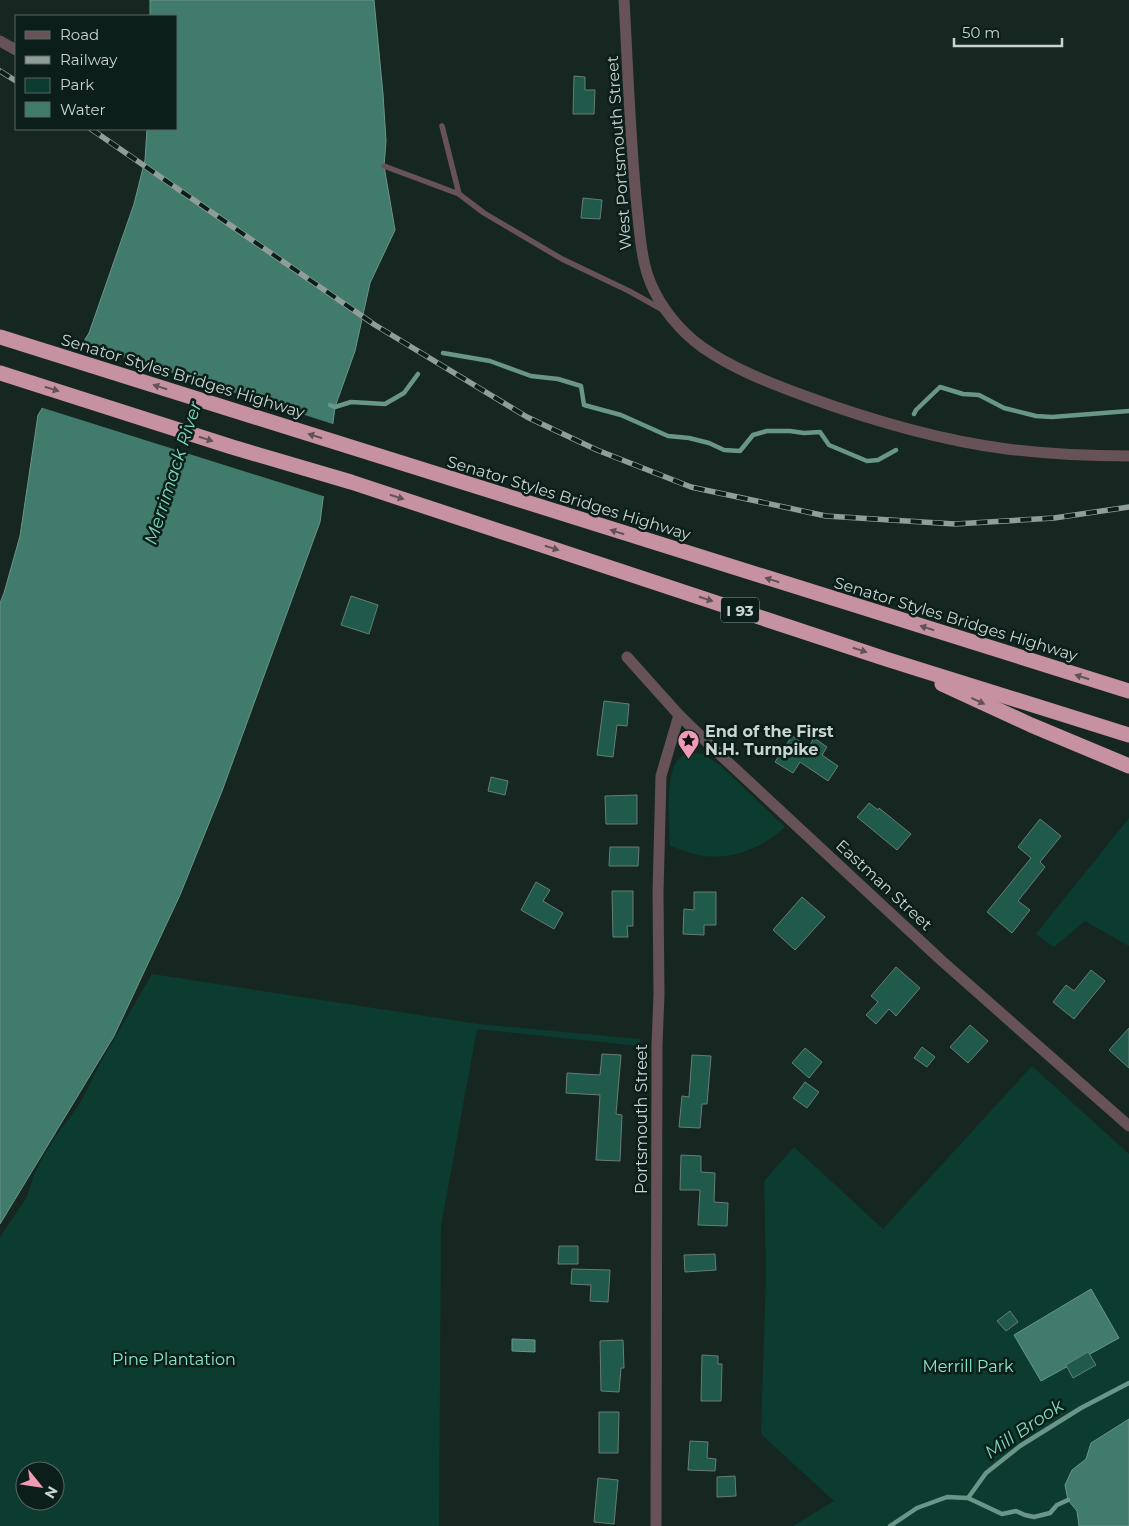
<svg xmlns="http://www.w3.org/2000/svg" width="1129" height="1526" viewBox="0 0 1129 1526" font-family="Montserrat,sans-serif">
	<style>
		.green { fill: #0c3b30; fill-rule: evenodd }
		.water { fill: #417b6b; stroke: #6a968a }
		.pier { fill: #162722 }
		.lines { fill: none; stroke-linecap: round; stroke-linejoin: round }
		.stream { stroke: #6a968a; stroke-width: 4.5 }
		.building { fill: #1f5a4b; stroke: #687c76 }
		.service { stroke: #675258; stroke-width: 5.5 }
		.minor { stroke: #675258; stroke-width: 11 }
		.motorway { stroke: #c691a1; stroke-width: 15 }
		.rail-casing { stroke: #909d99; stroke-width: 5.5 }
		.rail { stroke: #0c1e19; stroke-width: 4; stroke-dasharray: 11; stroke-linecap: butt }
		.oneway { fill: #605256 }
		.labels { text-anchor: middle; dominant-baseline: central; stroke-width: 5; stroke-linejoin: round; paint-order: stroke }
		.shield { fill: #0c1e19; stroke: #919d9a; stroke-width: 1 }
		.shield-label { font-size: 15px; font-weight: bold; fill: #cad4d1 }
		.street-label { font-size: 16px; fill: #cad4d1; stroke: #0c1e19 }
		.poi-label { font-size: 16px; font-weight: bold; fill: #cad4d1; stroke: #0c1e19; text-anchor: start }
		.park-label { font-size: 16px; fill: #8ae6cb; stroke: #0c1e19 }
		.water-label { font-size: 18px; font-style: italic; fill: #7cd8be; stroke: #0c1e19 }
	</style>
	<rect width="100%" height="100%" fill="#162722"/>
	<g class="green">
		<path d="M692 753 703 754 720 765 785 827C763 847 734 860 703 856 692 854 680 849 670 846 669 827 665 773 678 760 681 756 687 755 692 753Z"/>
		<path d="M1129 818V946L1085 921 1054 947 1036 934Z"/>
		<path d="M152 974 478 1024 640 1039V1046L477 1029 441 1226 439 1526H0V1237L27 1197 33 1177 44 1155 58 1133 79 1105 101 1062ZM25 1471H55V1501H25Z"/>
		<path d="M1032 1066 1129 1154V1526H793L834 1501 761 1434 766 1273 764 1181 794 1147 883 1229Z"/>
	</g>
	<g class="water">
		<path d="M150 0H374L383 94 386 141 384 166 395 230 370 283 355 351 335 407 320 522 222 791 180 895 114 1036 0 1224V603L4 593 20 536 38 415 89 333 134 204 145 160 147 129H176V16H150Z"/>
		<path d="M1091 1289 1119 1338 1041 1381 1014 1335Z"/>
		<path d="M512 1339 535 1340V1352L512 1351Z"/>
		<path d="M1129 1419V1526H1079L1077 1511 1068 1500 1065 1485 1072 1470 1086 1459 1091 1443Z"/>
	</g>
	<path class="pier" d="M80 343 336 425 326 497 40 407Z"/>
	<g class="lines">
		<g class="stream">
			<path d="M443 353 490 361 531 376 558 379 581 386 584 405 621 415 668 436 689 438 709 443 724 450 740 451 753 435 767 431H790L804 433 820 432 829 445 867 461 878 460 896 450"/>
			<path d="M330 405 335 407 351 402 385 404 404 393 418 374"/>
			<path d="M914 414 916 410 940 387 963 394 979 395 1004 408 1036 416 1052 417 1129 411"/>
			<path d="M968 1498 1002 1514 1016 1511 1025 1515 1034 1517 1050 1513 1057 1505 1068 1500"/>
			<path d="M890 1526 917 1508 947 1497 968 1498 986 1473 1020 1446 1081 1408 1129 1383"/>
		</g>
	</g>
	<g class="building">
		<path d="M574 76 585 77V90H595L594 114H573Z"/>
		<path d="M583 198 602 200 600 219 581 218Z"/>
		<path d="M351 596 378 605 369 634 341 625Z"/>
		<path d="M604 701 629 704 627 726 617 725 613 757 597 755Z"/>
		<path d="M792 736 809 747 814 738 827 747 822 755 838 766 828 781 800 762 793 773 775 762Z"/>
		<path d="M491 777 508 781 505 795 488 791Z"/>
		<path d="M637 795V824H606L605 796Z"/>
		<path d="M869 803 878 810 879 808 911 834 897 850 857 817Z"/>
		<path d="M1040 819 1061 836 1040 862 1045 867 1018 901 1030 910 1012 933 987 912 1031 858 1018 847Z"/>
		<path d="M610 847H639L638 866H609Z"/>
		<path d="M536 882 550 890 543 901 563 913 554 929 521 910Z"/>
		<path d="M612 891H633V926H627L628 937H613Z"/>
		<path d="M694 892H716V925H704V935L683 934 684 909 694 910Z"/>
		<path d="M802 897 825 917 795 950 773 930Z"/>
		<path d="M896 967 920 988 896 1016 889 1009 876 1024 866 1015 878 1002 871 996Z"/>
		<path d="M1091 970 1105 981 1074 1019 1053 1002 1066 985 1074 991Z"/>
		<path d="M970 1025 988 1041 968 1063 950 1047Z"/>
		<path d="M1129 1028V1068L1109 1050Z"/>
		<path d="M922 1047 935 1057 927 1067 914 1058Z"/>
		<path d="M805 1048 822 1062 809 1078 792 1063Z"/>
		<path d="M602 1054 621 1055 616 1114 622 1115 620 1161 596 1160 600 1095 566 1093 567 1073 600 1075Z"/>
		<path d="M692 1055 711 1056 707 1104H702L700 1128 679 1127 682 1096 689 1097Z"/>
		<path d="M805 1082 819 1092 807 1108 793 1098Z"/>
		<path d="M681 1155 701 1156V1172L715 1173 714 1202 728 1203 727 1226 698 1225 700 1190H680Z"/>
		<path d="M559 1246H578V1264H558Z"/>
		<path d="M715 1254 716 1270 685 1272 684 1255Z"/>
		<path d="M572 1269 610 1270 608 1302 590 1301 591 1285 571 1284Z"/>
		<path d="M1010 1311 1018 1322 1006 1331 997 1321Z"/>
		<path d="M623 1340 624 1368H621L619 1392 601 1391 600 1341Z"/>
		<path d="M1088 1352 1096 1365 1073 1378 1066 1365Z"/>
		<path d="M702 1355 718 1356V1364H722L721 1401H701Z"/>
		<path d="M599 1412H619L618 1453H599Z"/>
		<path d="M690 1441 708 1442 707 1458 716 1459 715 1471 688 1470Z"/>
		<path d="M735 1476 736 1496 717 1497V1477Z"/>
		<path d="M598 1478 618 1480 614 1524 594 1522Z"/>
	</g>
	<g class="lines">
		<g class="service">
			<path d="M442 126 459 194 484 213 562 259 629 291 663 310"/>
			<path d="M384 166 459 194"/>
		</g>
		<g class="minor">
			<path d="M624 0C628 69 630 139 637 208 640 233 641 261 651 284 661 308 681 332 702 347 733 369 770 383 805 396 870 420 938 440 1007 449 1047 454 1088 456 1129 456"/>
			<path d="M0 41 16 50"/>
			<path d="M627 657 679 715 715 750 942 961 1129 1126"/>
			<path d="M656 1526 657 1045 659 994 658 893 661 776 679 715"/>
		</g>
		<g class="motorway">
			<path d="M0 337 1129 691"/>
			<path d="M0 373 232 447 351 482 886 659 1129 735"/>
			<path d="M942 684 1031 725 1129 766"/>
		</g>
		<defs>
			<g id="rail">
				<path d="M0 71 16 81"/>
				<path d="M91 129 375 325 527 417 597 450 691 487 826 516 955 524 1054 518 1129 507"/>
			</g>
		</defs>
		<use href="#rail" class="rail-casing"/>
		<use href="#rail" class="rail"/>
	</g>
	<defs><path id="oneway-solid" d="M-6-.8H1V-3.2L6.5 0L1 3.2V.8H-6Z" transform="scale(1.25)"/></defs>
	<g class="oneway">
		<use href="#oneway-solid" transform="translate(160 387) rotate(-163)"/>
		<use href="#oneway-solid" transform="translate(52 389) rotate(18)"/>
		<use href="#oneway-solid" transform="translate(315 436) rotate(-163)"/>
		<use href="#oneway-solid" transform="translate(206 439) rotate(18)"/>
		<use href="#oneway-solid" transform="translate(397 497) rotate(18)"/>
		<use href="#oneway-solid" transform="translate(617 532) rotate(-163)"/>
		<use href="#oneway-solid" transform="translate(552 548) rotate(18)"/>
		<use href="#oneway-solid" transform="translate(772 580) rotate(-163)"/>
		<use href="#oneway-solid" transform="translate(706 599) rotate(18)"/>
		<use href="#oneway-solid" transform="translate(927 628) rotate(-163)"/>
		<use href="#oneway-solid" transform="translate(860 650) rotate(18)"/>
		<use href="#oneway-solid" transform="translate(1082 677) rotate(-163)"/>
		<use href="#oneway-solid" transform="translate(978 701) rotate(25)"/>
	</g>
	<defs>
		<symbol id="sight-pin" viewBox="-11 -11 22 30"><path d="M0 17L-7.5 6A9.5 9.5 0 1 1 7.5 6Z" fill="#f09ab5" stroke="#0c1e19"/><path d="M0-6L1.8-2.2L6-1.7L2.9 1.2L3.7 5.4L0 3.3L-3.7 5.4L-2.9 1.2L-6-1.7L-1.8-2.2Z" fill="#111"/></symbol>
	</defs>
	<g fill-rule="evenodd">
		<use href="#sight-pin" x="676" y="728" width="25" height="34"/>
	</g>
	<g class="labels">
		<rect class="shield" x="721" y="597.5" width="38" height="25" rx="4"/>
		<g class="shield-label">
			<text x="740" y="610">I 93</text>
		</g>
		<g class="street-label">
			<text transform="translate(619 153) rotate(-94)">West Portsmouth Street</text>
			<text transform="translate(183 376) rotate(17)">Senator Styles Bridges Highway</text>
			<text transform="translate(569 498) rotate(17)">Senator Styles Bridges Highway</text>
			<text transform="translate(956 619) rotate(17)">Senator Styles Bridges Highway</text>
			<text transform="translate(884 885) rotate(43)">Eastman Street</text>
			<text transform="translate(641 1119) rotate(-90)">Portsmouth Street</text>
		</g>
		<g class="poi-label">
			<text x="705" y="731">End of the First<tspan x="705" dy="18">N.H. Turnpike</tspan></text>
		</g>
		<g class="park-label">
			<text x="174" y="1359">Pine Plantation</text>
			<text x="968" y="1366">Merrill Park</text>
		</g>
		<g class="water-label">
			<text transform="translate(173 473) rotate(-72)">Merrimack River</text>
			<text transform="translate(1024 1429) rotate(-34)">Mill Brook</text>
		</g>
	</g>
	<rect x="15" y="15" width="162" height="115" fill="#0c1e19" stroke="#586763"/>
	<rect x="25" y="31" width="25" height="8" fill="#675258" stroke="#586763"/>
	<text x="60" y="40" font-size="15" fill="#cad4d1">Road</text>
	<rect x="25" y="56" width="25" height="8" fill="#909d99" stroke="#586763"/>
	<text x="60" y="65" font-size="15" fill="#cad4d1">Railway</text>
	<rect x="25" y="78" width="25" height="15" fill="#0c3b30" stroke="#586763"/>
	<text x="60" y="90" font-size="15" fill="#cad4d1">Park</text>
	<rect x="25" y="102" width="25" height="15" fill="#417b6b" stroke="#586763"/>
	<text x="60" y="115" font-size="15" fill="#cad4d1">Water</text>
	<g transform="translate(40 1486) rotate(120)"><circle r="24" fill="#0c1e19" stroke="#586763"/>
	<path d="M0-4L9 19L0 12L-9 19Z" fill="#f09ab5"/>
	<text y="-8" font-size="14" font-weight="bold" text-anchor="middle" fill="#cad4d1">N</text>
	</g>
	<path d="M954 38v8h108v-8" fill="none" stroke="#cad4d1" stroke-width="2.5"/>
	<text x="962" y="38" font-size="15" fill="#cad4d1" stroke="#0c1e19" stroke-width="4" paint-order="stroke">50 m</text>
</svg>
